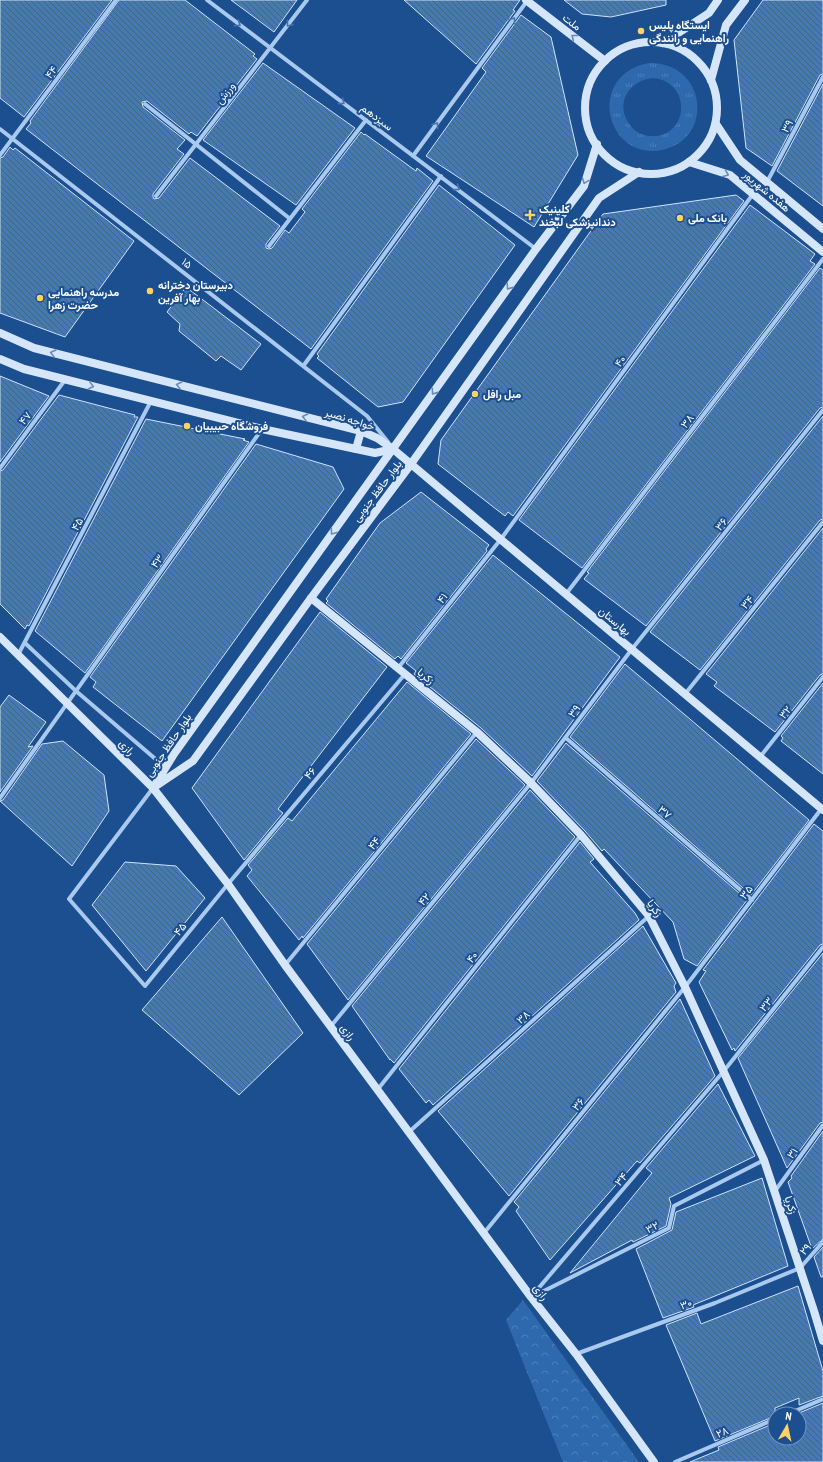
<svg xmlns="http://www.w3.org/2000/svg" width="823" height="1462" viewBox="0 0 823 1462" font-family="'PT Sans Narrow',Vazirmatn,sans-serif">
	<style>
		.grass { fill: url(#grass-tufts); fill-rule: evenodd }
		.forest { fill: url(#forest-crowns) }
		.building { fill: url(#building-back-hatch); stroke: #cfe3fa }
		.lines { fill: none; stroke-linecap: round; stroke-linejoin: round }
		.street { stroke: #a9c9ee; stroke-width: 4 }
		.secondary { stroke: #d6e6fa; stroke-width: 8 }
		.oneway { stroke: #4674ac }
		.oneway2 { stroke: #668bba }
		.poi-dot { fill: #ffd166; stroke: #1b4f8f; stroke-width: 1.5 }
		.labels { text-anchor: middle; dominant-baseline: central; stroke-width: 4; stroke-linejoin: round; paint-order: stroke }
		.street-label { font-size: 11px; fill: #fff; stroke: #1b4f8f }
		.poi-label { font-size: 11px; font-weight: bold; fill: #fff; stroke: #1b4f8f; text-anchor: start }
	</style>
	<defs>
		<pattern id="grass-tufts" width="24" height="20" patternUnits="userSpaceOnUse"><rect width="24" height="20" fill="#2e69ad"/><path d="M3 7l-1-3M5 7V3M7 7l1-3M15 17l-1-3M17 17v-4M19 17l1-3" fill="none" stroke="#4d80b9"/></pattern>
		<pattern id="forest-crowns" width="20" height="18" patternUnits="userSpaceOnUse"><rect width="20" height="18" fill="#2e69ad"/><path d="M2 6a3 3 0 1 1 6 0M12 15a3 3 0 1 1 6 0" fill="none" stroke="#4d80b9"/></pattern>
		<pattern id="building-back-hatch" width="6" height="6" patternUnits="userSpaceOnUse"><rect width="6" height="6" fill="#4478b7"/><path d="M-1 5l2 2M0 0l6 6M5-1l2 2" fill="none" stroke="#486282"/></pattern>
	</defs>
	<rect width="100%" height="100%" fill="#1b4f8f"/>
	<path class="grass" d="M649 63C707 62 715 139 662 150 606 161 585 75 649 63ZM653 78C693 82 689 138 651 136 643 136 635 132 630 125 614 104 629 80 653 78Z"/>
	<path class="forest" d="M523 1300 639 1462H563L506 1320Z"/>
	<g class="building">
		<path d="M0 0H112L24 117 0 98Z"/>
		<path d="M119 0H185L255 54 253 56 257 59 197 136 191 132 189 134 147 101 142 102 143 107 185 140 177 149 184 154 153 194V197L154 199 159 198 190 158 280 226 266 244V248L269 249 272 248 285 230 289 233 305 212 302 209 361 132 364 135 365 134 416 171 417 168 433 181 311 349 26 129 31 123 30 121Z"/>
		<path d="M231 0H297L274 32Z"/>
		<path d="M404 0H520L513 10 515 11 476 64Z"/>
		<path d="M564 0H666V5L611 17 582 14Z"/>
		<path d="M763 0H823V74L820 75 772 166 746 148 734 40Z"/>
		<path d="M521 15 551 37 578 155 534 227 426 156 486 72 482 68Z"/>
		<path d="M263 63 355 128 296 205 203 140Z"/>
		<path d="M823 84V206L777 171Z"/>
		<path d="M10 147 13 150 15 148 134 241 65 337 0 313V158L3 157Z"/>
		<path d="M439 185 515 245 403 402 378 407 317 358 319 356 317 354Z"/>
		<path d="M736 195 744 201 513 516 508 512 505 516 438 464 441 440 603 214Z"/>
		<path d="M750 205 815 254 810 261 815 264 582 568 519 520Z"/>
		<path d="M820 268 823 270V407L820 408 646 626 584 579 589 573 587 572Z"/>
		<path d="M186 287 261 344 241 370 221 356 216 361 179 331 180 324 167 312Z"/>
		<path d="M0 376 49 396 0 462Z"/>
		<path d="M59 395 135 415 134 417H138L29 626 27 625 25 629 0 604V471L3 470Z"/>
		<path d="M823 416V519L820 520 700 670 650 632Z"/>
		<path d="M146 419 245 439 243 440 249 442 85 673 35 631Z"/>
		<path d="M256 444 333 467 344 489 162 741 93 687 96 682 90 677Z"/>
		<path d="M421 492 489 545 486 549 487 551 401 659 398 656 395 659 326 603 328 601 326 599 380 523Z"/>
		<path d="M823 528V674L820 675 775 732 714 686 717 682 706 674Z"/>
		<path d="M493 555 620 657 532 776 481 728 414 674 416 671 406 663Z"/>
		<path d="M320 612 387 667 278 809 283 813 244 860 192 788Z"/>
		<path d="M625 664 809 820 751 895 570 737Z"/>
		<path d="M407 682 471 734 303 938 302 936 299 940 247 876 252 870 248 865 288 818 292 821Z"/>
		<path d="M823 683V774L781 741 783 738 781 736Z"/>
		<path d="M9 695 46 722 28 747 33 746 0 792V707Z"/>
		<path d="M476 739 525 785 348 1000 307 944Z"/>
		<path d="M63 741 104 775 109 811 72 866 0 801 3 800 42 744Z"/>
		<path d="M566 743 747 900 697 966 684 959 673 922 604 849 602 851 585 831 537 781Z"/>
		<path d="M530 790 575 837 394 1063 390 1059V1060L352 1006Z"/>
		<path d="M814 824 823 831V944L820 945 735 1051 734 1048 732 1050 699 982 706 971 703 970Z"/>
		<path d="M580 842 594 859 590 862 635 913 639 920 433 1105 429 1100 426 1103 399 1069Z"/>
		<path d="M125 862 176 866 205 898 146 971 92 905Z"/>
		<path d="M222 917 303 1033 239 1095 142 1010Z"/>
		<path d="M643 926 676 983 674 986 676 992 509 1196 438 1111Z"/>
		<path d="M823 953V1122L820 1123 787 1168 738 1058Z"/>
		<path d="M680 999 715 1076 640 1163 637 1161 550 1260 516 1211 519 1207 514 1202Z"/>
		<path d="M718 1084 755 1156 669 1198 671 1204 666 1226 633 1242 632 1240 570 1273 652 1173 646 1168Z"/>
		<path d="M823 1131V1239L812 1249 788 1182 792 1178 791 1176Z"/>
		<path d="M762 1178 788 1266 693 1305 694 1307 663 1318 636 1249 672 1230 676 1212Z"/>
		<path d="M823 1247V1277H821L814 1257Z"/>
		<path d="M798 1286 823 1371V1396L799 1405V1398L775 1408V1416L715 1441 666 1325 697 1313 701 1324Z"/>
		<path d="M823 1403V1462H690L719 1450 718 1447 775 1423V1438H799V1413Z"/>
	</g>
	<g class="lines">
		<g class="street">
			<path d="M207 0 536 249"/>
			<path d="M145 104 289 218"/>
			<path d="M0 129 367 416 388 442"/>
			<path d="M0 155 116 0"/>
			<path d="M413 156 527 1"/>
			<path d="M767 182 823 77"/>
			<path d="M156 196 307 0"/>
			<path d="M269 246 366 120"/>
			<path d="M304 365 441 176"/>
			<path d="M0 468 65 380"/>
			<path d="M566 594 823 259"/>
			<path d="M25 643 76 691 166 768"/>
			<path d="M18 655 151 401"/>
			<path d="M398 668 501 539 753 194"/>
			<path d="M685 694 823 522"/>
			<path d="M566 738 752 900"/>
			<path d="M760 757 823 677"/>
			<path d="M153 788 69 899 145 986 228 884 405 674"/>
			<path d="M0 798 262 429"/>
			<path d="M285 965 477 732"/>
			<path d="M331 1026 531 783 632 649 823 410"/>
			<path d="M378 1089 581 835"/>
			<path d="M409 1132 649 916"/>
			<path d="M775 1191 823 1125"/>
			<path d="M484 1233 685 987 822 808"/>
			<path d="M534 1296 669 1228 674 1206 764 1160"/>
			<path d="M531 1297 723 1072 823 947"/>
			<path d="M576 1354 715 1303 800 1268 823 1242"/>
			<path d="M788 1414 823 1399"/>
			<path d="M675 1462 775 1419"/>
		</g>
		<g class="secondary">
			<path d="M526 0 605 61"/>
			<circle cx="651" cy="108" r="66"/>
			<path d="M663 43 709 13 718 0"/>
			<path d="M711 80 726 25 745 0"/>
			<path d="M716 124 740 160 823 229"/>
			<path d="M597 144 584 186 536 249 174 754 153 788 193 761 311 598 411 464 599 198 639 172"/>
			<path d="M689 162 730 175 823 252"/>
			<path d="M0 333 34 348 361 431 377 438 393 449 823 810"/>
			<path d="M0 359 24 369 262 429 375 453 393 449"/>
			<path d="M356 449 361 431"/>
			<path d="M311 598 477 732 531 783 581 835 649 916 685 987 764 1160 814 1311 823 1341"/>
			<path d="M0 637 153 788 228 884 285 965 531 1297 576 1354 654 1462"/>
		</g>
	</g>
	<defs><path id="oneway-chevron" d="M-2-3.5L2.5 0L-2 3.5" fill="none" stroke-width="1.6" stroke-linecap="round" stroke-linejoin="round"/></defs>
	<g class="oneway">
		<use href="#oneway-chevron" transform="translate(513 20) rotate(-54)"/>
		<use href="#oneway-chevron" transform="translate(238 24) rotate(37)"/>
		<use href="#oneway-chevron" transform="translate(289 24) rotate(127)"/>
		<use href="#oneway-chevron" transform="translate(342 102) rotate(37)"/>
		<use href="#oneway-chevron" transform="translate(436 125) rotate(-54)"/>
		<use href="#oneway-chevron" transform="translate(457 188) rotate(36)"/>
	</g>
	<g class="oneway2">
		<use href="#oneway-chevron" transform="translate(574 37) rotate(-142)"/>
		<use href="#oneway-chevron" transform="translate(726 174) rotate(21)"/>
		<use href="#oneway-chevron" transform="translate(585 181) rotate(111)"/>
		<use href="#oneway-chevron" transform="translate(509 287) rotate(125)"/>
		<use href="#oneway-chevron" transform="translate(53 353) rotate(-166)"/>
		<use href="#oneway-chevron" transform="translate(179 385) rotate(-166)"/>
		<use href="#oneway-chevron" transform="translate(91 386) rotate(14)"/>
		<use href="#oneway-chevron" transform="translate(434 392) rotate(125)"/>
		<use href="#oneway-chevron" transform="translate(305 417) rotate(-166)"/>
		<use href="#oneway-chevron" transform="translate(333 532) rotate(126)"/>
	</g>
	<g class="poi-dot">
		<circle cx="641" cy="31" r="4"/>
		<path d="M528 209h4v4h4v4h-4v4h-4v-4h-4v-4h4z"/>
		<circle cx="680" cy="218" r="4"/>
		<circle cx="150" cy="291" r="4"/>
		<circle cx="40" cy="298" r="4"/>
		<circle cx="475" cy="394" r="4"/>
		<circle cx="187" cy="426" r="4"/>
	</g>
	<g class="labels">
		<g class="street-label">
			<text transform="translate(572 22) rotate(38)">ملت</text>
			<text transform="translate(51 72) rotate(-53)">۴۴</text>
			<text transform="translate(225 93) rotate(-52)">ورزش</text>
			<text transform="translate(377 117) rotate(37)">سیزدهم</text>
			<text transform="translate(787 126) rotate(-62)">۳۹</text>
			<text transform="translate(767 191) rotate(40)">هفده شهریور</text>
			<text transform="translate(187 263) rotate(38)">۱۵</text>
			<text transform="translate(620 361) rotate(-54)">۴۰</text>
			<text transform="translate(25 418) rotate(-53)">۴۷</text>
			<text transform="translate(350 419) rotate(17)">خواجه نصیر</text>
			<text transform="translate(687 421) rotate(-53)">۳۸</text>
			<text transform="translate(377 491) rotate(-53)">بلوار حافظ جنوبی</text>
			<text transform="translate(77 524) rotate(-62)">۴۵</text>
			<text transform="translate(721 524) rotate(-51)">۳۶</text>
			<text transform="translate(157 561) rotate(-55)">۴۳</text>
			<text transform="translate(442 598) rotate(-51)">۴۱</text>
			<text transform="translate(747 602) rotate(-51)">۳۴</text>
			<text transform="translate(615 621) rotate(40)">بهارستان</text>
			<text transform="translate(426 676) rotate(39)">زکریا</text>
			<text transform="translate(574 711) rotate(-53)">۳۹</text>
			<text transform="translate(785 712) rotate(-52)">۳۲</text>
			<text transform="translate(168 745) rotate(-56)">بلوار حافظ جنوبی</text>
			<text transform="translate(127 747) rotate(45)">رازی</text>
			<text transform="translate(310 773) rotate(-50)">۴۶</text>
			<text transform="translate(665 812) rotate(41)">۳۷</text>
			<text transform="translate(374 843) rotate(-51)">۴۴</text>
			<text transform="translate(746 892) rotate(-53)">۳۵</text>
			<text transform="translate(424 899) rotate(-50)">۴۲</text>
			<text transform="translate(655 908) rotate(55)">زکریا</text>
			<text transform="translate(180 929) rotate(-51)">۴۵</text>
			<text transform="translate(472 957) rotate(-51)">۴۰</text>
			<text transform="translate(766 1004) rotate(-51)">۳۳</text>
			<text transform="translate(523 1017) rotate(-42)">۳۸</text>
			<text transform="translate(348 1032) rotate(53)">رازی</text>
			<text transform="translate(578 1104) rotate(-51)">۳۶</text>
			<text transform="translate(792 1153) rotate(-54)">۳۱</text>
			<text transform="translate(621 1179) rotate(-50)">۳۴</text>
			<text transform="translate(791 1205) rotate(72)">زکریا</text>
			<text transform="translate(652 1227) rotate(-27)">۳۲</text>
			<text transform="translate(805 1249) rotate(-49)">۲۹</text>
			<text transform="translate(541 1292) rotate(52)">رازی</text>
			<text transform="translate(686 1304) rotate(-20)">۳۰</text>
			<text transform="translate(722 1432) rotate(-23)">۲۸</text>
		</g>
		<g class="poi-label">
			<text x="649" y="25">ایستگاه پلیس<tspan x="649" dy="13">راهنمایی و رانندگی</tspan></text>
			<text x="539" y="209">کلینیک<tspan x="539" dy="13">دندانپزشکی لبخند</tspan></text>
			<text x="688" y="218">بانک ملی</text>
			<text x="158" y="285">دبیرستان دخترانه<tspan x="158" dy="13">بهار آفرین</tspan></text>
			<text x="48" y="292">مدرسه راهنمایی<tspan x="48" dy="13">حضرت زهرا</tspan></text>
			<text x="483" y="394">مبل رافل</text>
			<text x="195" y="426">فروشگاه حبیبیان</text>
		</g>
	</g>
	<g transform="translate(787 1426) rotate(9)"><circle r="19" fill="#1b4f8f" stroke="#7695bc"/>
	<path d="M0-3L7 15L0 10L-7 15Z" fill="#ffd166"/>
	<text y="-6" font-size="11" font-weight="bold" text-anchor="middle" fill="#ffffff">N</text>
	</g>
</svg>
